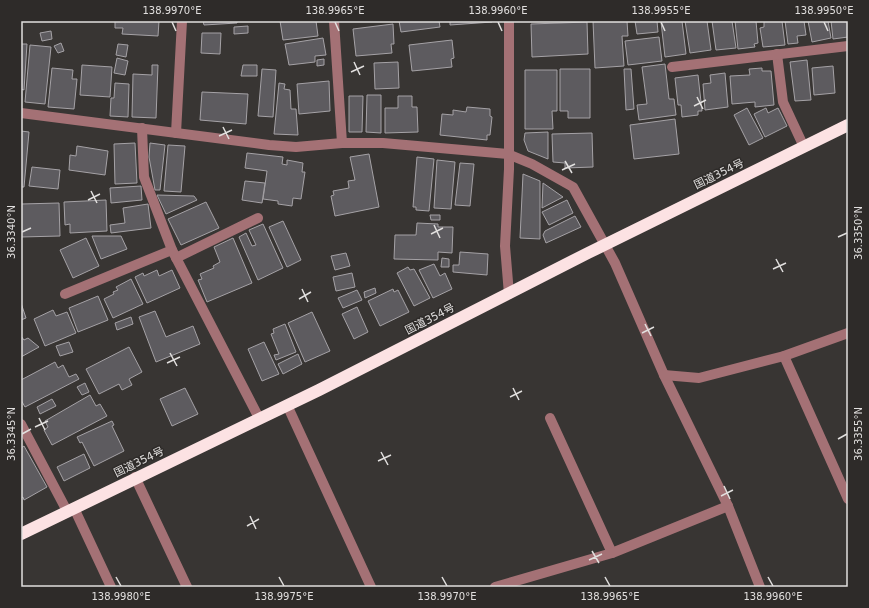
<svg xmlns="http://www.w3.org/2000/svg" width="869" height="608" viewBox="0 0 869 608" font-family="'DejaVu Sans','Noto Sans JP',sans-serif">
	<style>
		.building { fill: #5d5b5f; stroke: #a5a2a6 }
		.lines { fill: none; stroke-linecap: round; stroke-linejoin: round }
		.minor { stroke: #a47175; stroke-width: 10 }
		.highway { stroke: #fce2e3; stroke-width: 12 }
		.ticks { fill: none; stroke: #e1dfde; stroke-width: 1.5 }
		.labels { text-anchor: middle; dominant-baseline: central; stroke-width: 3; stroke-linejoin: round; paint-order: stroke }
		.street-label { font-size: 11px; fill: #e1dfde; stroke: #2e2b29 }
		.neatline { fill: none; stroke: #e1dfde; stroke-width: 1.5 }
		.ticks-label { font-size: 10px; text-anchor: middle; fill: #e1dfde }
	</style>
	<rect width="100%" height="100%" fill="#383533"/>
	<g class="building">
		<path d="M115 21H159L158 36 122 34 123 28H115Z"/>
		<path d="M203 21H237V23L204 25Z"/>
		<path d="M280 21H316L318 36 283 40Z"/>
		<path d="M399 21H439L440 27 401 32Z"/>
		<path d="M450 21H492V22L450 25Z"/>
		<path d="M593 21H627L628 36H622L624 66 595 68Z"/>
		<path d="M635 21H657L658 32 637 34Z"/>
		<path d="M682 21 686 54 665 57 661 22Z"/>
		<path d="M685 21H707L711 50 690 53Z"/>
		<path d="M712 21H732L736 48 716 50Z"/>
		<path d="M735 21H756L758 43 754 44 755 47 738 49Z"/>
		<path d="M764 21H782L785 45 763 47 760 28 764 27Z"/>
		<path d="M785 21H804L806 35 797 36 798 43 788 44Z"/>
		<path d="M808 21H828L831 38 812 42Z"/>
		<path d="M831 21H848V37L833 39Z"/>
		<path d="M587 22 588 54 532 57 531 24Z"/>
		<path d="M393 24 394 44H391L392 53 356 56 353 29Z"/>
		<path d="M248 26V33L234 34V27Z"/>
		<path d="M51 31 52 39 42 41 40 33Z"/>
		<path d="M202 33H221L220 54 201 53Z"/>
		<path d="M659 37 662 61 628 65 625 41Z"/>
		<path d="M323 38 326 55 315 56V62L289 65 285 44Z"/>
		<path d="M452 40 454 58 451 59 452 67 412 71 409 45Z"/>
		<path d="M61 43 64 51 58 53 54 46Z"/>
		<path d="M21 44H27L24 90 21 89Z"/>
		<path d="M118 44 128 45 126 57 116 55Z"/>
		<path d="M30 45 51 47 45 104 25 102Z"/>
		<path d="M117 58 128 61 125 75 114 73Z"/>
		<path d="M324 59V65L317 66V60Z"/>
		<path d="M807 60 811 100 795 101 790 62Z"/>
		<path d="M398 62 399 88 375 89 374 63Z"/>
		<path d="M665 64 669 99H674L676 115 639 120 637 105 647 104 642 67Z"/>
		<path d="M82 65 112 67 110 97 80 95Z"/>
		<path d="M152 65H158L156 118 132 117 133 74 152 75Z"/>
		<path d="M243 65H257V76H241Z"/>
		<path d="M833 66 835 93 814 95 812 68Z"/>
		<path d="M52 68 73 70 72 79H77L74 109 48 107Z"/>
		<path d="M762 68V71H771L774 105 755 107V102L732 104 730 76 750 75 749 69Z"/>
		<path d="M262 69 276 70 273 117 258 116Z"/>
		<path d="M560 69H590V118H568V111H560Z"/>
		<path d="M624 69H631L634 109 626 110Z"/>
		<path d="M525 70H557V111H552L553 129H525Z"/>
		<path d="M725 73 728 107 705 110 703 84 711 83 710 75Z"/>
		<path d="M698 75 702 111H698V115L682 117 681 105H678L675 78Z"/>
		<path d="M329 81 330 111 299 114 297 84Z"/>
		<path d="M115 83 129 84 128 117 110 116 111 98H114Z"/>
		<path d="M279 83 285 84 284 89 290 90 291 109H296L298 135 274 134Z"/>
		<path d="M202 92 248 94 246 124 200 120Z"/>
		<path d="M367 95H381V133L366 132Z"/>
		<path d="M349 96H363L362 132H349Z"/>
		<path d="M398 96H412V107H417L418 132 385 133V108H398Z"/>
		<path d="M467 107 490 109V116L492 117 490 135H487V140L440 135 442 114 453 115V110L466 112Z"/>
		<path d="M747 108 763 138 749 145 734 115Z"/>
		<path d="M766 108 768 113 778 108 787 126 765 137 754 114Z"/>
		<path d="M675 119 679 154 634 159 630 125Z"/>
		<path d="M21 131 29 132 24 187H21Z"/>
		<path d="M548 132V159L528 151 524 140 525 133Z"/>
		<path d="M592 133 593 167 565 168V163L553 162 552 134Z"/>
		<path d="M135 143 137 183 115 184 114 144Z"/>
		<path d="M150 143 165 145 160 190H155L149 157Z"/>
		<path d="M168 145 185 146 181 192 164 191Z"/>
		<path d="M77 146 108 151 105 175 69 170 70 155 76 156Z"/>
		<path d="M247 153 283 157 282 164 287 165V160L303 163 302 172H305L301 199 293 198 292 206 278 204V201L263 199 267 171 245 168Z"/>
		<path d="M369 154 379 207 335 216 331 196 334 195 333 191 349 188 348 181 355 180 350 157Z"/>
		<path d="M417 157 434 159 429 211 416 210V207H413Z"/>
		<path d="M437 160 455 162 451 209 434 208Z"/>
		<path d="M460 163 474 164 470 206 455 205Z"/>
		<path d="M32 167 60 170 58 189 29 186Z"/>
		<path d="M523 174 540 181V239L520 238Z"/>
		<path d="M245 181 265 183 262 203 242 200Z"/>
		<path d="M543 183 563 197 542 208Z"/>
		<path d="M141 186 142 200 111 203 110 188Z"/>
		<path d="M157 195 194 196 197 200 166 214Z"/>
		<path d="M106 200 107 231 70 233V224L65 225 64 202Z"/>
		<path d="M567 200 573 213 549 225 542 212Z"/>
		<path d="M206 202 219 228 181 245 168 219Z"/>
		<path d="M59 203 60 236 21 237V204Z"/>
		<path d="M148 204 151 228 111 233 110 225 125 223 123 208Z"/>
		<path d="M430 215H440V220H431Z"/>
		<path d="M575 216 581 227 546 243 543 235 545 231Z"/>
		<path d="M283 221 301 260 287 267 269 227Z"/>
		<path d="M417 223 438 224V227H453L452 253 438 252V260L394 259 395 235H416Z"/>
		<path d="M263 224 283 268 258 280 239 237 246 233 252 246 256 245 249 230Z"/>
		<path d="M92 236H121L127 249 101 259Z"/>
		<path d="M86 238 99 266 73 278 60 250Z"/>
		<path d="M233 238 252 283 207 302 198 280 202 279 200 274 214 268 213 266 220 262 214 247Z"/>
		<path d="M460 252 488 254 487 275 453 272V265H459Z"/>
		<path d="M346 253 350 266 335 270 331 256Z"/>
		<path d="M442 258 449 259V267H441Z"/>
		<path d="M434 264 440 276 445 273 452 289 433 298 419 270Z"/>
		<path d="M408 267 410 270 414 269 430 298 414 306 397 273Z"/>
		<path d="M157 270 159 276 172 270 180 288 147 303 135 277 143 273 144 276Z"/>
		<path d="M352 273 355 287 336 291 333 277Z"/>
		<path d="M131 279 143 304 113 318 104 299 114 294 113 292 118 290 116 287Z"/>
		<path d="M375 288 376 293 365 298 364 292Z"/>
		<path d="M393 289 394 292 398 290 409 312 380 326 368 301Z"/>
		<path d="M357 290 362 300 343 308 338 298Z"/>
		<path d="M98 296 108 320 78 332 69 308Z"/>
		<path d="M21 303 26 318 21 320Z"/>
		<path d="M357 307 368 332 354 339 342 314Z"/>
		<path d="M53 310 56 316 67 312 76 333 45 346 34 319Z"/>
		<path d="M155 311 166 337 193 326 200 344 156 362 139 317Z"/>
		<path d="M312 312 330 351 305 362 288 323Z"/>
		<path d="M131 317 133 324 117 330 115 323Z"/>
		<path d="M285 324 296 352 276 360 274 355 279 354 271 334 274 333 273 329Z"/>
		<path d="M21 336 24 340 28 338 39 347 21 357Z"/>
		<path d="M69 342 73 352 60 356 56 346Z"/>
		<path d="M264 342 279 374 262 381 248 349Z"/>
		<path d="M129 347 142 372 129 379 132 385 122 390 119 384 99 394 86 369Z"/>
		<path d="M298 354 302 364 283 374 278 364Z"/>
		<path d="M55 362 58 368 63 365 69 377 76 374 79 379 25 407 21 400V380Z"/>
		<path d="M85 383 89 392 82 395 77 387Z"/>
		<path d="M185 388 198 414 172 426 160 399Z"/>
		<path d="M90 395 96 406 100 404 107 416 52 445 44 430 48 427 45 421Z"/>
		<path d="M52 399 56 406 40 414 37 407Z"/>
		<path d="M112 421 114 425 112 426 124 451 94 466 82 442 80 443 77 437Z"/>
		<path d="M24 446 47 487 24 500 23 497 21 498V448Z"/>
		<path d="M84 454 90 468 64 481 57 467Z"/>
	</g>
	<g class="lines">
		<g class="minor">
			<path d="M334 21 342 143"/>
			<path d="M509 21V169L505 246 509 294"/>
			<path d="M777 54 783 102 804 147"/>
			<path d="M672 67 848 46"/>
			<path d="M21 113 269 145 296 147 342 143H383L508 154 532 164 573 187 615 263 664 375 728 506 760 587"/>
			<path d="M142 128 144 177 172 250 259 418"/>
			<path d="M176 133 182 21"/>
			<path d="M176 258 258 218"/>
			<path d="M65 294 172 250"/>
			<path d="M784 356 848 499"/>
			<path d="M664 375 699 378 784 356 848 333"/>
			<path d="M287 405 371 587"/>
			<path d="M550 418 612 553"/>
			<path d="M21 424 67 511"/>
			<path d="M135 477 187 587"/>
			<path d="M74 508 111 587"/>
			<path d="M495 587 612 553 728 506"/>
		</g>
		<path class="highway" d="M21 534 319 390 588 253 848 125"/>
	</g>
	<path class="ticks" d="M172 22 176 31M335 22 339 31M498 22 502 31M661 22 665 31M824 22 828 31M354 62 360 75M351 72 364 66M697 97 703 109M694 106 706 100M223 127 229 139M219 136 232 130M565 161 572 173M562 170 575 164M91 191 97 203M88 200 100 194M434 225 440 238M22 232 31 228M431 234 443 228M838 237 847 233M776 259 783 272M773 269 786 263M302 289 308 302M299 299 311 292M645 324 651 336M642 333 654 327M170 353 177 366M167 363 180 357M513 388 519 400M510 397 522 391M39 418 45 430M35 427 48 421M22 434 31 429M838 439 847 434M381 452 388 465M378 461 391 455M724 486 730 499M721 496 733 490M250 516 256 529M247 526 259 519M592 551 599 563M589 560 602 554M116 577 121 586M279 577 284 586M442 577 447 586M605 577 610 586M768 577 773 586"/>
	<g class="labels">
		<g class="street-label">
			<text transform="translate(719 174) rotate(-26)">国道354号</text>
			<text transform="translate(430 319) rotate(-27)">国道354号</text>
			<text transform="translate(139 462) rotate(-26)">国道354号</text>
		</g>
	</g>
	<rect width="869" height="608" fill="none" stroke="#2e2b29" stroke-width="44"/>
	<rect x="22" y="22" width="825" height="564" class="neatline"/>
	<g class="ticks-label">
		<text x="172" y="14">138.9970°E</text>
		<text x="335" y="14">138.9965°E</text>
		<text x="498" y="14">138.9960°E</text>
		<text x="661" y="14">138.9955°E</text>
		<text x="824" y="14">138.9950°E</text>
		<text transform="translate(11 232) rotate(-90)" y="4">36.3340°N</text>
		<text transform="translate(858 233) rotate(-90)" y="4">36.3350°N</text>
		<text transform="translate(11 434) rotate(-90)" y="4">36.3345°N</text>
		<text transform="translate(858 434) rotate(-90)" y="4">36.3355°N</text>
		<text x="121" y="600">138.9980°E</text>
		<text x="284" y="600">138.9975°E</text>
		<text x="447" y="600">138.9970°E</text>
		<text x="610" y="600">138.9965°E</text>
		<text x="773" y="600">138.9960°E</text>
	</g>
</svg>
